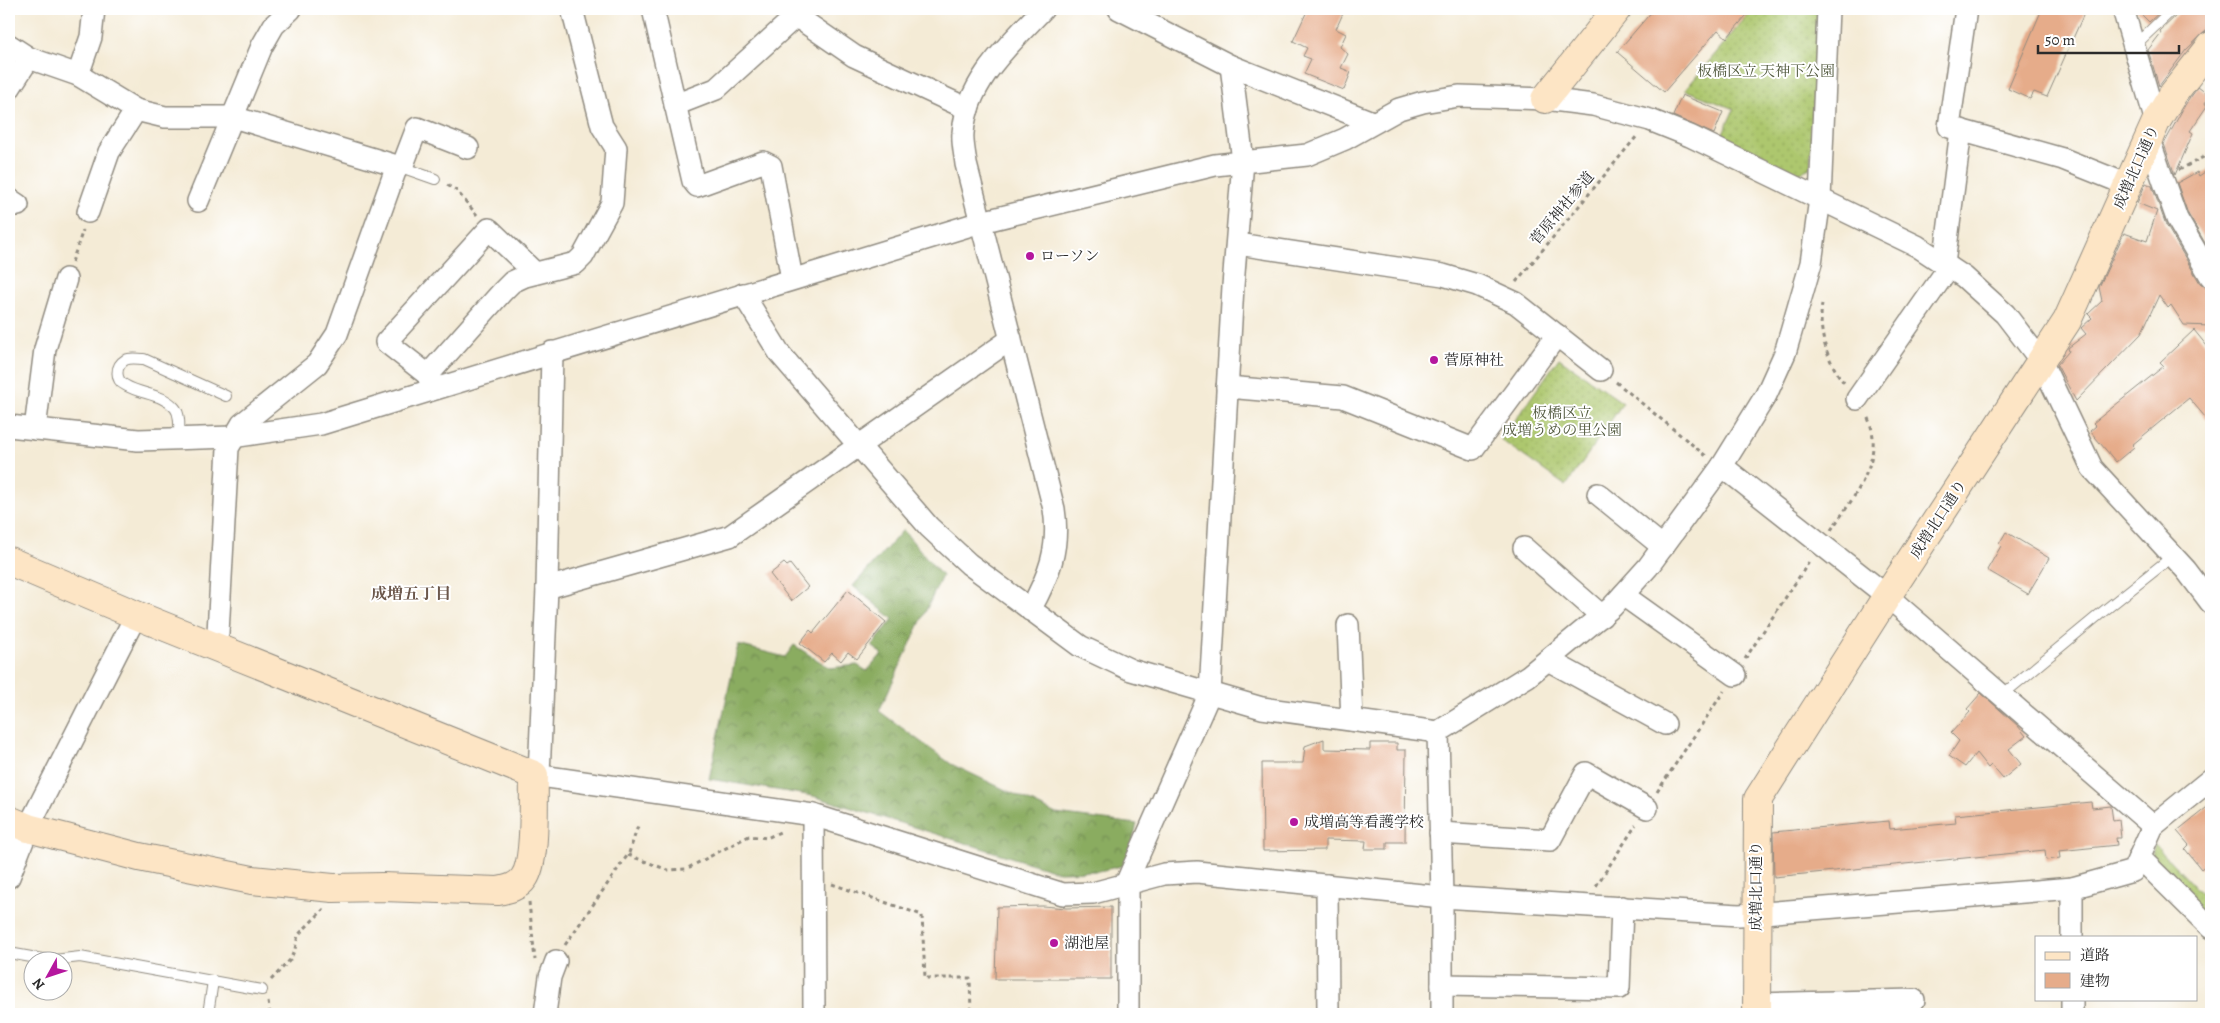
<svg xmlns="http://www.w3.org/2000/svg" width="2220" height="1023" viewBox="0 0 2220 1023" font-family="Alegreya,'Noto Serif JP',serif">
	<style>
		.grass { fill: url(#grass-dots); stroke: #6c794c }
		.forest { fill: url(#forest-crowns); stroke: #5a6c46 }
		.building { fill: #e6ac8a }
		.lines { fill: none; stroke-linecap: round; stroke-linejoin: round }
		.lane-casing { stroke: #908b80; stroke-width: 12 }
		.street-casing { stroke: #908b80; stroke-width: 24 }
		.secondary-casing { stroke: #908b80; stroke-width: 30 }
		.path { stroke: #908b80; stroke-width: 3; stroke-dasharray: 4 4; stroke-linecap: butt }
		.lane { stroke: #fff; stroke-width: 10 }
		.street { stroke: #fff; stroke-width: 21 }
		.secondary { stroke: #fde5c5; stroke-width: 28 }
		.poi-dot { fill: #b5179e; stroke: #fff; stroke-width: 2 }
		.labels { text-anchor: middle; dominant-baseline: central; stroke-width: 4; stroke-linejoin: round; paint-order: stroke }
		.park-label { font-size: 15px; fill: #525a3f; stroke: #fff }
		.street-label { font-size: 15px; fill: #2b2b2b; stroke: #fff }
		.poi-label { font-size: 15px; fill: #2b2b2b; stroke: #fff; text-anchor: start }
		.neighbourhood-label { font-size: 16px; font-weight: bold; fill: #6c584c; stroke: #fff }
	</style>
	<defs>
		<pattern id="grass-dots" width="8" height="8" patternUnits="userSpaceOnUse" patternTransform="scale(1.25)"><rect width="8" height="8" fill="#adc76e"/><path d="M2 2h.1M6 6h.1" fill="none" stroke="#95ab5f" stroke-width="1.8" stroke-linecap="round"/></pattern>
		<pattern id="forest-crowns" width="20" height="18" patternUnits="userSpaceOnUse" patternTransform="scale(1.25)"><rect width="20" height="18" fill="#8aac61"/><path d="M2 6a3 3 0 1 1 6 0M12 15a3 3 0 1 1 6 0" fill="none" stroke="#718c50"/></pattern>
	</defs>
	<rect width="100%" height="100%" fill="#fff"/>
	<filter id="ink" filterUnits="userSpaceOnUse"><feTurbulence type="fractalNoise" baseFrequency=".02" numOctaves="2"/><feDisplacementMap in="SourceGraphic" scale="10" xChannelSelector="R" yChannelSelector="G"/><feConvolveMatrix kernelMatrix="1 2 1 2 8 2 1 2 1" color-interpolation-filters="sRGB"/></filter>
	<filter id="wash" filterUnits="userSpaceOnUse"><feTurbulence type="fractalNoise" baseFrequency=".0096" numOctaves="4" result="noise"/><feDisplacementMap in="SourceGraphic" scale="20" xChannelSelector="R" yChannelSelector="G"/><feGaussianBlur stdDeviation="1.12" result="paint"/><feColorMatrix in="noise" values="0 0 0 0 0 0 0 0 0 0 0 0 0 0 0 0 0 1.4 0 .05"/><feComposite in="paint" operator="in"/></filter>
	<g filter="url(#wash)">
		<rect width="100%" height="100%" fill="#f4ebd6"/>
		<g class="grass">
			<path d="M1753 9H1817L1819 33 1810 168 1792 176 1719 142 1734 109 1685 90Z"/>
			<path d="M1559 358 1623 403 1566 486 1501 440Z"/>
			<path d="M2154 844 2211 904V922L2149 858Z"/>
		</g>
		<path class="forest" d="M903 530 942 576 879 711 951 764 1056 814 1137 824 1126 865 1099 871 1059 872 813 796 709 779 738 645 785 657 794 645 830 668 857 665 867 671 882 654 872 646 893 619 853 586Z"/>
		<g id="blocks">
			<g class="building">
				<path d="M1308 9H1345L1336 29 1346 34 1340 47 1348 54 1341 68 1351 72 1344 90 1304 74 1311 59 1303 56 1307 48 1293 41Z"/>
				<path d="M1654 9H1752L1727 38 1718 30 1664 92 1617 52Z"/>
				<path d="M2042 9H2086L2047 97 2034 92 2030 99 2008 89Z"/>
				<path d="M2136 9H2163L2149 22Z"/>
				<path d="M2180 9H2211V26L2186 50 2159 86 2148 50 2161 33 2160 31 2178 14Z"/>
				<path d="M2198 87 2210 96 2205 103 2207 106 2190 131 2193 133 2175 175 2164 144 2185 105Z"/>
				<path d="M1682 95 1723 112 1714 134 1673 116Z"/>
				<path d="M2211 168V253L2188 214 2177 183 2197 172 2199 176Z"/>
				<path d="M2146 183 2152 186 2166 225 2200 283 2211 289V326L2184 325 2171 305 2168 308 2159 295 2141 334 2076 401 2057 365 2069 351 2068 348 2086 334 2081 328 2092 318 2088 314 2102 301 2099 287 2124 233 2147 241 2157 211 2137 203Z"/>
				<path d="M2194 330 2211 351V424L2189 398 2132 445 2134 447 2116 462 2090 431 2096 426 2093 423 2164 366 2160 362Z"/>
				<path d="M2006 532 2049 558 2028 594 1987 570 2001 546 1999 544Z"/>
				<path d="M784 563 787 566 790 564 808 587 791 601 770 574Z"/>
				<path d="M848 590 886 622 857 659 848 652 841 661 832 653 824 662 800 643 810 630 813 633Z"/>
				<path d="M1981 693 2018 726 2026 736 2009 749 2021 764 2003 779 1991 765 1988 768 1976 753 1965 767 1949 756 1959 741 1951 733 1970 712 1967 709Z"/>
				<path d="M1324 739V749L1370 750V743H1397V750H1406L1405 842H1387V849H1365L1366 841 1325 840V850L1263 851 1262 763H1303L1305 746Z"/>
				<path d="M2091 802 2092 808 2111 806 2113 821 2119 820 2121 838H2116L2117 845 2059 851 2060 858 2046 860 2045 850 1774 877 1773 832 1889 821 1890 829 1956 823 1955 815Z"/>
				<path d="M2211 804V861L2201 869 2185 849 2189 845 2177 831Z"/>
				<path d="M1043 906 1066 908 1111 907V979H995L997 907Z"/>
			</g>
		</g>
	</g>
	<g filter="url(#ink)">
		<use href="#blocks" fill-opacity="0" stroke="#908b80" stroke-width="1"/>
		<g class="lines">
			<defs>
				<g id="lane">
					<path d="M2134 46 2173 9"/>
					<path d="M398 166 435 179"/>
					<path d="M179 439C179 430 181 415 175 408 162 393 141 395 125 385 115 380 115 366 125 360 131 357 138 359 144 359L226 396"/>
					<path d="M2001 696 2100 614 2173 556"/>
					<path d="M9 953 48 960"/>
					<path d="M54 960 80 957 262 990"/>
					<path d="M208 1014 213 981"/>
				</g>
				<g id="street">
					<path d="M653 9 693 181 697 186 763 162 771 166 792 279"/>
					<path d="M1119 9 1231 66 1372 122"/>
					<path d="M1966 9 1949 127 2063 159 2128 185"/>
					<path d="M2123 9 2156 122"/>
					<path d="M9 45 29 58 78 75 136 110 165 117H233L397 166"/>
					<path d="M78 75 91 37 94 9"/>
					<path d="M9 89 29 58"/>
					<path d="M675 105 716 89 796 16 854 56 968 109"/>
					<path d="M2149 140 2177 219 2211 277"/>
					<path d="M9 199 18 205"/>
					<path d="M198 201 262 46 274 25 291 9"/>
					<path d="M88 212 109 152 136 110"/>
					<path d="M1238 244 1443 275 1477 285 1516 303 1601 370"/>
					<path d="M1944 264 1961 130"/>
					<path d="M743 294 780 354 929 527 969 564 1080 646 1131 670 1262 708 1438 732 1528 676 1612 607 1648 567 1722 466 1766 395 1785 353 1811 263 1820 199 1828 9"/>
					<path d="M428 375 386 342 489 229 535 273"/>
					<path d="M1227 387 1343 397 1473 449 1557 335"/>
					<path d="M432 388 428 375 502 292 512 282 525 276 576 263 583 256 612 203 616 148 602 126 572 9"/>
					<path d="M1857 399 1949 267"/>
					<path d="M9 426 138 440 232 437 321 424 981 222 1215 165 1307 155 1345 139 1399 109 1423 102 1459 96 1545 99 1593 105 1650 120 1690 136 1917 246 1964 277 2005 314 2041 361 2092 468 2186 570 2211 603"/>
					<path d="M35 429 45 349 66 279"/>
					<path d="M1722 466 1887 596 2153 826"/>
					<path d="M1598 494 1663 547"/>
					<path d="M1524 548 1602 616"/>
					<path d="M547 588 730 536 1011 339"/>
					<path d="M1623 595 1735 675"/>
					<path d="M1030 610C1049 576 1060 548 1054 509L966 164C965 154 962 143 963 133 967 81 1010 44 1043 9"/>
					<path d="M1348 625 1352 720"/>
					<path d="M213 646 218 633 228 448 242 424 317 364 337 334 397 166 404 162 417 128 468 148"/>
					<path d="M1548 660 1665 724"/>
					<path d="M1438 732 1442 897V1014"/>
					<path d="M534 775 813 815 1063 894 1093 893 1164 874 1197 872 1442 897 1739 915 2072 888 2133 871 2153 826 2211 779"/>
					<path d="M539 775 547 588 552 352"/>
					<path d="M813 815 814 1014"/>
					<path d="M1440 833 1550 840 1586 773 1647 808"/>
					<path d="M2139 857 2211 928"/>
					<path d="M9 877 28 828 136 615"/>
					<path d="M1327 885 1328 1014"/>
					<path d="M2072 937V888"/>
					<path d="M1442 985 1619 988 1622 907"/>
					<path d="M1757 1004 1914 1000"/>
					<path d="M545 1014 550 977 556 961"/>
					<path d="M1128 1014V879L1210 693 1233 286 1243 161 1231 66"/>
					<path d="M2072 1014V999"/>
				</g>
				<g id="secondary">
					<path d="M1545 99 1617 9"/>
					<path d="M9 561 136 615 534 775C533 798 537 860 524 878 518 887 508 889 498 891L382 887 333 888 252 880 139 857 28 828 9 820"/>
					<path d="M1757 1014 1758 799 1887 596 2067 321 2156 122 2173 94 2211 46"/>
				</g>
			</defs>
			<use href="#lane" class="lane-casing"/>
			<use href="#street" class="street-casing"/>
			<use href="#secondary" class="secondary-casing"/>
			<g class="path">
				<path d="M2179 170 2211 153"/>
				<path d="M447 185 456 190 477 215"/>
				<path d="M72 262 83 230"/>
				<path d="M1516 282 1637 136"/>
				<path d="M1822 304C1818 332 1827 362 1845 384"/>
				<path d="M1616 382 1706 456"/>
				<path d="M1831 530C1854 497 1887 457 1867 416"/>
				<path d="M1745 659 1811 559"/>
				<path d="M1657 792 1724 691"/>
				<path d="M628 855 668 870 686 869 749 836 767 838 782 831"/>
				<path d="M832 884 922 915 925 978H970L971 1014"/>
				<path d="M1596 886 1636 825"/>
				<path d="M529 902 535 960"/>
				<path d="M565 945 629 853 638 826"/>
				<path d="M271 980 290 960 295 949 298 935 324 909"/>
				<path d="M268 1002 270 1014"/>
			</g>
			<use href="#lane" class="lane"/>
			<use href="#street" class="street"/>
			<use href="#secondary" class="secondary"/>
		</g>
	</g>
	<g class="poi-dot">
		<circle cx="1030" cy="256" r="5"/>
		<circle cx="1434" cy="360" r="5"/>
		<circle cx="1294" cy="822" r="5"/>
		<circle cx="1054" cy="943" r="5"/>
	</g>
	<g class="labels">
		<g class="park-label">
			<text x="1766" y="71">板橋区立 天神下公園</text>
			<text x="1562" y="413">板橋区立<tspan x="1562" dy="17">成増うめの里公園</tspan></text>
		</g>
		<g class="street-label">
			<text transform="translate(2136 167) rotate(-66)">成増北口通り</text>
			<text transform="translate(1562 208) rotate(-50)">菅原神社参道</text>
			<text transform="translate(1938 519) rotate(-57)">成増北口通り</text>
			<text transform="translate(1756 886) rotate(-90)">成増北口通り</text>
		</g>
		<g class="poi-label">
			<text x="1040" y="256">ローソン</text>
			<text x="1444" y="360">菅原神社</text>
			<text x="1304" y="822">成増高等看護学校</text>
			<text x="1064" y="943">湖池屋</text>
		</g>
		<g class="neighbourhood-label">
			<text x="411" y="594">成増五丁目</text>
		</g>
	</g>
	<rect width="2220" height="1023" fill="none" stroke="#fff" stroke-width="30"/>
	<rect x="2035" y="936" width="162" height="65" fill="#ffffff" stroke="#aaaaaa"/>
	<rect x="2045" y="952" width="25" height="8" fill="#fde5c5" stroke="#aaaaaa"/>
	<text x="2080" y="960" font-size="15" fill="#2b2b2b">道路</text>
	<rect x="2045" y="973" width="25" height="15" fill="#e6ac8a" stroke="#aaaaaa"/>
	<text x="2080" y="986" font-size="15" fill="#2b2b2b">建物</text>
	<g transform="translate(48 976) rotate(230)"><circle r="24" fill="#ffffff" stroke="#aaaaaa"/>
	<path d="M0-4L9 19L0 12L-9 19Z" fill="#b5179e"/>
	<text y="-8" font-size="14" font-weight="bold" text-anchor="middle" fill="#2b2b2b">N</text>
	</g>
	<path d="M2038 45v8h141v-8" fill="none" stroke="#2b2b2b" stroke-width="2.5"/>
	<text x="2045" y="45" font-size="15" fill="#2b2b2b" stroke="#ffffff" stroke-width="4" paint-order="stroke">50 m</text>
</svg>
